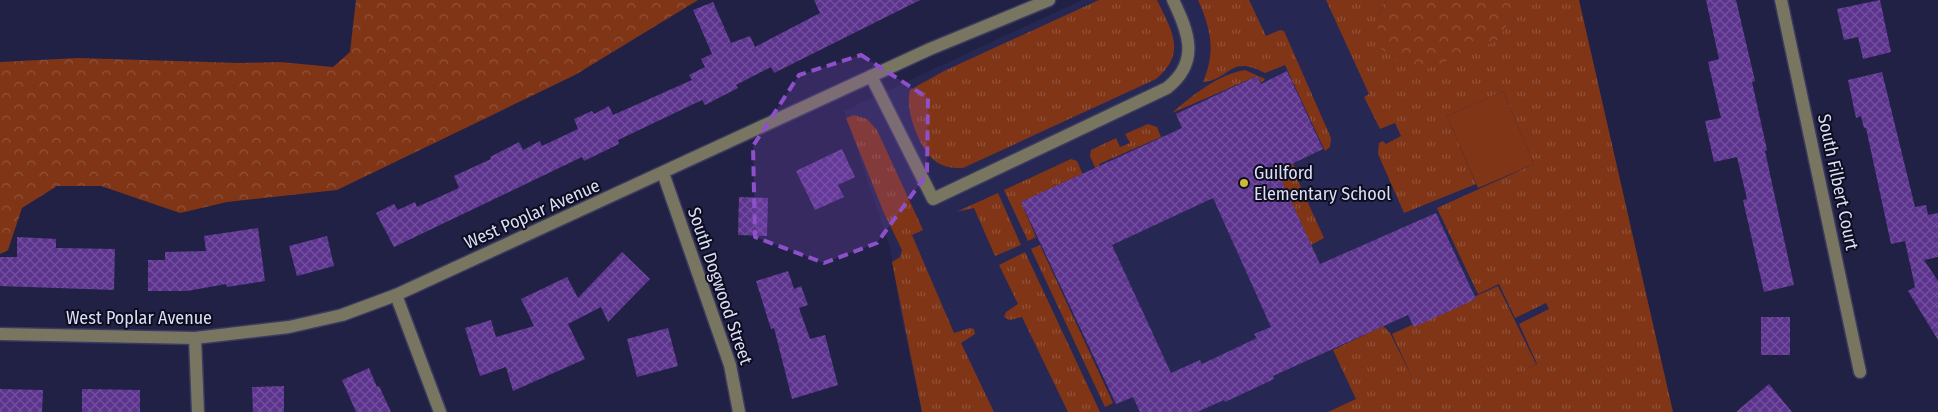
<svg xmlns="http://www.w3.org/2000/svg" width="1938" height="412" viewBox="0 0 1938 412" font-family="'Fira Sans Condensed',sans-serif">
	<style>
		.built { fill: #272753 }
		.grass { fill: url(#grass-tufts) }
		.forest { fill: url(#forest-crowns) }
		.pitch { fill: #803517 }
		.building { fill: url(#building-cross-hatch); fill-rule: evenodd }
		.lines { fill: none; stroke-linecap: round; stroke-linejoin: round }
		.minor-casing { stroke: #3b3b5f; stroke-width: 15 }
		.minor { stroke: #787561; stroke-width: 12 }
		.marked { fill: #8e50ca; fill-opacity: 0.2; stroke: #8e50ca; stroke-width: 4; stroke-dasharray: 10 6; stroke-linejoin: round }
		.poi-dot { fill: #ccb938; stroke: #0d0d1e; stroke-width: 2 }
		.labels { text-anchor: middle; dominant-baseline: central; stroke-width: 4; stroke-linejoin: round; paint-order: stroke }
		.poi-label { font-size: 18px; fill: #dbdef7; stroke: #0d0d1e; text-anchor: start }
		.street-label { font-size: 18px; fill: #dbdef7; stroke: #0d0d1e }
	</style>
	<defs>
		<pattern id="grass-tufts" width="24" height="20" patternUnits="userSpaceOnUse" patternTransform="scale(1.25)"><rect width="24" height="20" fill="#803517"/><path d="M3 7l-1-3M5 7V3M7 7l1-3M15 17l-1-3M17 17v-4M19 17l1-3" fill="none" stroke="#91523a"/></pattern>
		<pattern id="forest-crowns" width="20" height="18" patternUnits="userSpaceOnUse" patternTransform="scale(1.25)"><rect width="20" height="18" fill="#803517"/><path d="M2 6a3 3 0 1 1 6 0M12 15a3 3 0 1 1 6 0" fill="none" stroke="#91523a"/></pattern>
		<pattern id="building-cross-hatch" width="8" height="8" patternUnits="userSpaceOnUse" patternTransform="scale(1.25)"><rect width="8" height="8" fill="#5c348e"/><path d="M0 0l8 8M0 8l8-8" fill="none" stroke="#73519f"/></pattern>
	</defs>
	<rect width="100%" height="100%" fill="#212146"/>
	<path class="built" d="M1082 0H1579L1673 412H922L901 316 890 248 844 111Z"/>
	<g class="grass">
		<path d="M1099 0H1157C1172 31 1187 53 1156 79L963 168C956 168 947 168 940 164 921 155 904 110 910 90L944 71Z"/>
		<path d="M1198 0H1249L1266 36 1280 30 1284 31 1331 138 1330 147 1325 151 1285 65 1265 73C1229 54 1232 79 1203 82 1216 52 1211 29 1198 0Z"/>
		<path d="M1326 0H1386L1377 16 1497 41 1520 3 1529 0H1579L1673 412H1328L1356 399 1333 350 1383 326 1390 333 1413 379 1392 334 1498 286 1536 364 1524 370 1537 364 1519 324 1549 309 1546 303 1515 318 1499 284 1478 294 1437 208 1534 164 1503 91 1447 116 1476 184 1404 213 1378 154 1379 143 1383 141 1386 144 1401 136 1395 123 1380 129 1364 97 1369 94Z"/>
		<path d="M1245 70 1265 79 1261 83 1257 76 1172 113C1193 95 1217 75 1245 70Z"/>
		<path d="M854 115 867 119 877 130 923 230 912 235 954 333 970 328 974 329 975 334 961 343 994 412H922L892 262 900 257 902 250 884 213 846 118Z"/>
		<path d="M1148 124 1157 127 1161 137 1099 164 1108 186 1104 188 1090 156 1091 150 1116 138 1120 147 1130 143 1125 134Z"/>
		<path d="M1071 159 1077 161 1084 177 1080 175 1021 202 1036 237 1028 241 1004 190Z"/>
		<path d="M1293 163 1295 169 1293 170 1324 238 1311 245 1277 171Z"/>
		<path d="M998 193 1021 245 995 256 974 208 956 212Z"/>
		<path d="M1040 245 1113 403 1105 407 1031 249Z"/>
		<path d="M1025 252 1100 412H1068L1022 317 1010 320 1004 317 1006 312 1018 304 999 265Z"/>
	</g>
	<g class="forest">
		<path d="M356 0H698L575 75 337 190 227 202 180 213 101 186H57L22 208 8 250 0 254V62L78 58 240 63 280 62 333 67 350 52Z"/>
		<path d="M1386 0H1529L1520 4 1497 41 1414 74 1379 47 1377 16Z"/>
	</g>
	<path class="pitch" d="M1503 91 1534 164 1478 188 1447 116Z"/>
	<g class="building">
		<path d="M814 0H920L774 73 771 67 736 85 738 88 705 105 702 100 618 140 619 144 584 161 582 157 394 247 376 213 394 204 398 210 415 202 417 207 459 188 454 176 491 159 490 157 519 142 523 150 540 141 542 146 578 129 574 119 592 111 594 114 609 106 613 115 692 80 689 75 705 67 701 59 712 54 693 10 713 2 731 43 750 36 755 47 820 13Z"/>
		<path d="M1706 0H1736L1755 81 1752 82 1767 150 1765 151 1794 285 1764 292 1743 200 1747 199 1737 157 1714 162 1705 121 1721 118 1708 62 1719 59Z"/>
		<path d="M1880 0 1891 52 1863 59 1858 37 1844 40 1837 9Z"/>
		<path d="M1287 71 1323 149 1277 171 1320 264 1436 213 1476 299 1414 327 1408 315 1273 376 1274 379 1225 402 1224 400 1197 412H1140L1133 397 1116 404 1021 202 1182 128 1176 114 1257 76 1261 84ZM1213 198 1271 327 1254 334 1257 338 1202 364 1200 360 1171 373 1112 245Z"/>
		<path d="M1882 72 1915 207 1926 205 1928 215 1938 213V257L1924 260 1938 281V340L1908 291 1915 287 1905 241 1891 244 1866 128H1864L1861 116 1856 118 1848 80Z"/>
		<path d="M842 149 855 177 838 185 844 197 815 210 796 171Z"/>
		<path d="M739 197 768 198 767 236 738 235Z"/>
		<path d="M258 228 265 281 227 287 226 284 187 291H148V260H165V252L206 251 204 236Z"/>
		<path d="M327 236 334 266 297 276 289 246Z"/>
		<path d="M17 237 56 239V248L115 249 114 290 0 286V257H17Z"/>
		<path d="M622 252 650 279 608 322 601 307 568 324 585 359 513 391 506 367 480 376 465 328 491 320 496 337 534 326 521 299 567 277 578 298Z"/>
		<path d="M788 271 794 289 801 286 808 305 799 308 810 339 825 335 838 385 792 399 774 328 771 329 756 281Z"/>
		<rect x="1761" y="317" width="29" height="38"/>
		<path d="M668 328 678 366 637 377 627 339Z"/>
		<path d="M369 368 377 387 379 386 391 412H356L342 380Z"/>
		<path d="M1769 384 1792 412H1736Z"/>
		<path d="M284 386V412H253L252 387Z"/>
		<path d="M0 389 43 390 42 412H0Z"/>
		<path d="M82 389 140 390V412H82Z"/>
	</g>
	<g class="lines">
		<defs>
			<g id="minor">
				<path d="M1781 0 1860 372"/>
				<path d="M871 76 933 199 1167 88C1200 62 1189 33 1173 0"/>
				<path d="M663 173 730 365 739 412"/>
				<path d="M396 295 440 412"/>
				<path d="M0 334 195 338 289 327 342 315 396 295 930 49 1049 0"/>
				<path d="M195 338 198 412"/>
			</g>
		</defs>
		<use href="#minor" class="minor-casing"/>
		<use href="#minor" class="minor"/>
	</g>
	<path class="marked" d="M861 55 928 98 927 174 877 243 824 263 755 237 753 146 799 75Z"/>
	<circle class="poi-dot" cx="1244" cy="183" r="5"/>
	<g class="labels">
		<g class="poi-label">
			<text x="1254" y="173">Guilford<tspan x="1254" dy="21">Elementary School</tspan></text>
		</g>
		<g class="street-label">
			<text transform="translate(1838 182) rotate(78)">South Filbert Court</text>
			<text transform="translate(532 214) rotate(-24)">West Poplar Avenue</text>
			<text transform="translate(720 286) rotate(71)">South Dogwood Street</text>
			<text x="139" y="318">West Poplar Avenue</text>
		</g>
	</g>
</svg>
